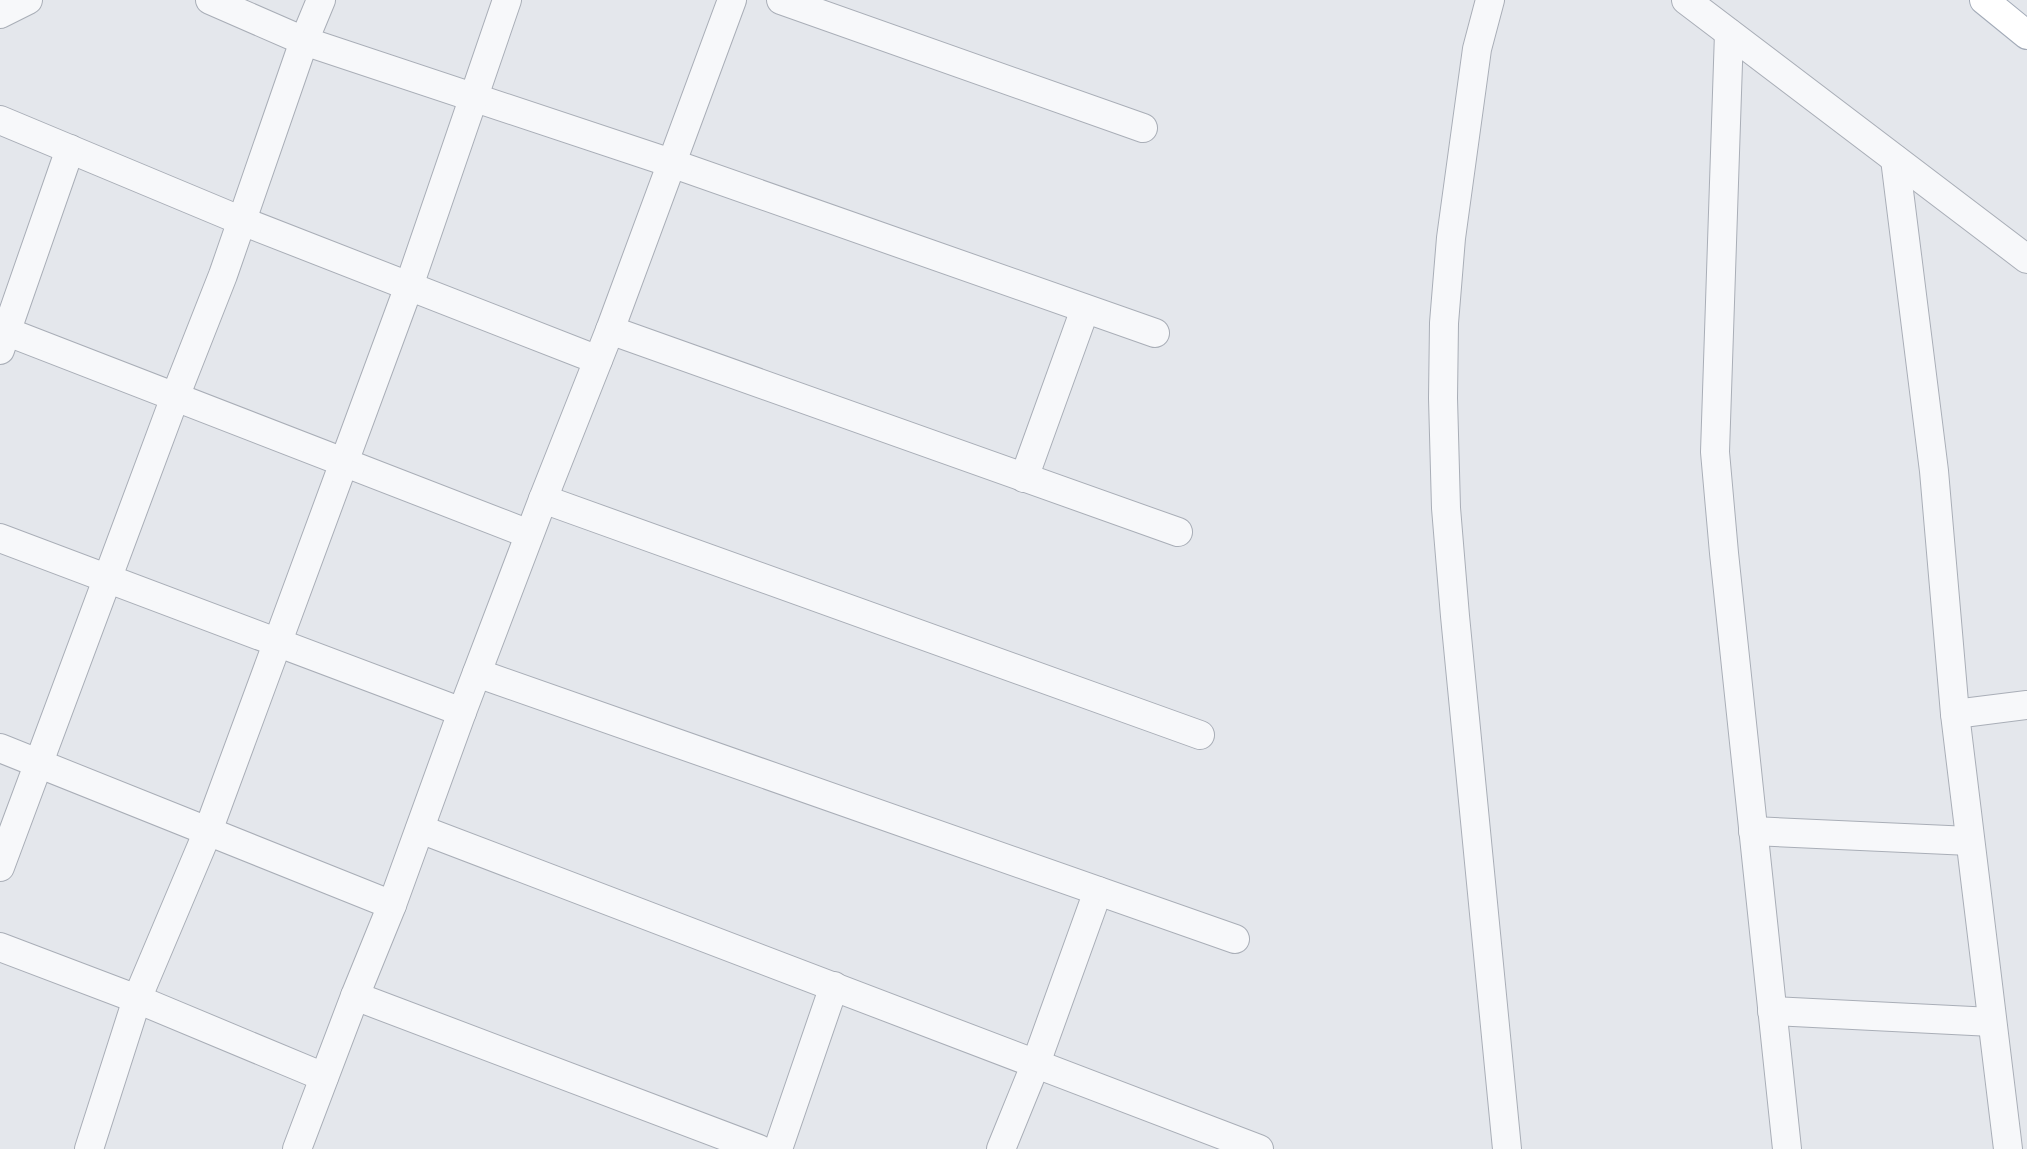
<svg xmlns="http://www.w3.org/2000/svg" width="2027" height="1149" viewBox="0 0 2027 1149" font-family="'Asap Condensed',sans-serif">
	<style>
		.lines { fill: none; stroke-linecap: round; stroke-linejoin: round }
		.street-casing { stroke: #a9aeb7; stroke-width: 30 }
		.primary-casing { stroke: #a3abb8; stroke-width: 30 }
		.street { stroke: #f7f8fa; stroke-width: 28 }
		.primary { stroke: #fff; stroke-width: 28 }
	</style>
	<rect width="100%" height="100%" fill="#e4e7ec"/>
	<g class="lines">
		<defs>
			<g id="street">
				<path d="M210 0 304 41 671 163 1155 333"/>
				<path d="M781 0 1143 128"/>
				<path d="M1490 0 1477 49 1451 238 1444 323 1443 398 1446 508 1455 616 1507 1149"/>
				<path d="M1686 0 2027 259"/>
				<path d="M0 14 28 0"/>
				<path d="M1729 33 1715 452 1724 553 1787 1149"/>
				<path d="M0 120 242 221 598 360"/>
				<path d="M1895 159 1934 471 1955 714 2008 1149"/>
				<path d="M0 329 529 534"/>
				<path d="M610 330 1178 532"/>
				<path d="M0 350 70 149"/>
				<path d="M1024 478 1085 309"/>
				<path d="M543 499 1200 735"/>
				<path d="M0 538 462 712"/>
				<path d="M477 673 1235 939"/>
				<path d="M1955 714 2027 705"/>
				<path d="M0 748 392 905"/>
				<path d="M420 829 1259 1149"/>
				<path d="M1753 831 1970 841"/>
				<path d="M0 867 175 397 223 275 304 41 321 0"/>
				<path d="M0 947 137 999 324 1077"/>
				<path d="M355 996 759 1149"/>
				<path d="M1772 1011 1992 1022"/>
				<path d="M89 1149 137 999 208 831 409 286 507 0"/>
				<path d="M297 1149 355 996 392 905 462 712 543 499 610 330 732 0"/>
				<path d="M778 1149 834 986"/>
				<path d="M1001 1149 1036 1063 1098 891"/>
			</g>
			<path id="primary" d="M1984 0 2027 35"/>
		</defs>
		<use href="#street" class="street-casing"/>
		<use href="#primary" class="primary-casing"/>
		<use href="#street" class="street"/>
		<use href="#primary" class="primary"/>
	</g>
</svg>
